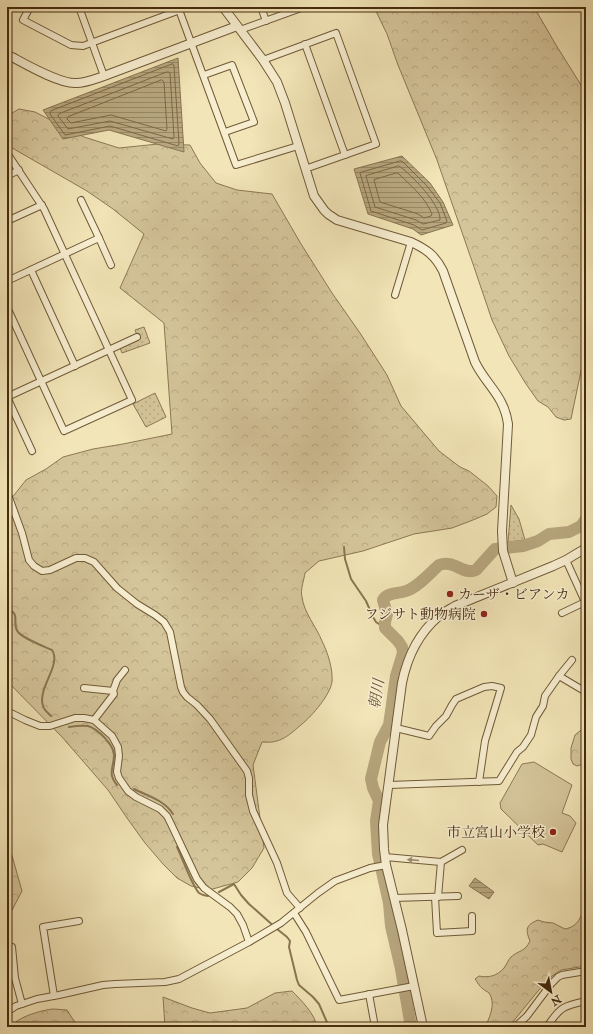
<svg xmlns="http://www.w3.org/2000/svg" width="593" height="1034" viewBox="0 0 593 1034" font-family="'IM FELL Double Pica','Noto Serif JP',serif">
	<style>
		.grass { fill: url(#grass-dots); stroke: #8d7854 }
		.forest { fill: url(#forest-crowns); stroke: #8d7854 }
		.pitch { fill: #d5c59a; stroke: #8d7854 }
		.water { fill: url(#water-rules); stroke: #897551 }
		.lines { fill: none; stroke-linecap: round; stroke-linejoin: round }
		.shore { stroke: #7e6846; stroke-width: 1 }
		.stream { stroke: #897551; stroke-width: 2 }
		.river { stroke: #b7a67e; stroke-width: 12 }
		.minor-casing { stroke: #705a38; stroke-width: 8 }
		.tertiary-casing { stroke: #705a38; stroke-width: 10 }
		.minor { stroke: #f7eed0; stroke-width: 6 }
		.tertiary { stroke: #f7eed0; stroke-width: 8 }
		.oneway { fill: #9e8c6f }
		.poi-dot { fill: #8f2418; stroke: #f7eed0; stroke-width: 1.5 }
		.labels { text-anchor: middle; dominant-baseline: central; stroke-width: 3; stroke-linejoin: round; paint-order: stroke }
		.poi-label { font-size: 14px; fill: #452b0e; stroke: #f7eed0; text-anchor: end }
		.water-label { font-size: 15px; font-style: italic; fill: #675030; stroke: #f7eed0 }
	</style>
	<defs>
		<pattern id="grass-dots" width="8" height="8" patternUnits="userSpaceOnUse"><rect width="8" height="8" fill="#d5c59a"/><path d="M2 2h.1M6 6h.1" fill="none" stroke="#b8a984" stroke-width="1.8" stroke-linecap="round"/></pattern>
		<pattern id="forest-crowns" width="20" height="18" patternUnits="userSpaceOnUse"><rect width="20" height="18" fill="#d5c59a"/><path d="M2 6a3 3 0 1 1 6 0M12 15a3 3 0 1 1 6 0" fill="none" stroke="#b8a984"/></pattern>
		<pattern id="water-rules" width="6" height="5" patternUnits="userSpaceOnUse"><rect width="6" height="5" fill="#b7a67e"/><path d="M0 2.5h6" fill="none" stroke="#978766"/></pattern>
	</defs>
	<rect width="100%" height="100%" fill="#f2e5b7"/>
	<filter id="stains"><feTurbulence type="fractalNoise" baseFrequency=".005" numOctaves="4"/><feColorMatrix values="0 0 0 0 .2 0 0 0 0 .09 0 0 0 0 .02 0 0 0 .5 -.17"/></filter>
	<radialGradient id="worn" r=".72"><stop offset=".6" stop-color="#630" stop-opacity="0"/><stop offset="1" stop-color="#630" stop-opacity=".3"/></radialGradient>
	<g class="grass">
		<path d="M144 327 150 343 122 353 120 348 139 340 135 330Z"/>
		<path d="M155 393 166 417 146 427 133 404Z"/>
		<path d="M511 505 519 519 525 540 508 542Z"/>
	</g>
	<g class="forest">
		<path d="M374 7H534L556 45 586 93V347L571 419 564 420 556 417 548 407 538 401 526 384 509 356 492 320 474 267 437 160 398 65 387 34Z"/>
		<path d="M19 109 35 112 84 137 119 148 158 144 190 145 200 163 216 183 237 190 272 194 301 244 332 293 360 333 387 375 401 406 439 451 460 467 469 471 488 486 497 496 496 507 487 514 473 520 452 528 414 534 363 551 319 561 305 573C304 580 300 590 302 597 304 613 316 626 322 641 328 653 333 669 332 682 330 695 312 716 302 724 289 735 281 744 262 742L253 765 264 848 252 868 238 882 209 890 191 886 177 878 163 864 145 843 127 818 108 790 62 737 7 681V504L26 480 46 469 63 457 93 449 123 444 172 434 164 323 120 288 144 234 113 209 87 191 7 145V116Z"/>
		<path d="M586 726V763L577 766 573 764 571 759V748L575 735Z"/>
		<path d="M7 846 11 852 22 891 9 916 7 924Z"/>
		<path d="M586 901V966L561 970 552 976 538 991 512 1023 507 1027H485C490 1017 496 1003 489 993 488 992 484 990 483 989 479 986 478 983 475 979L479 976C489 978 497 976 504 968 507 964 508 960 511 957 519 950 525 952 530 941 525 929 526 925 538 920L544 922 553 923 565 929C581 926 581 914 586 901Z"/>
		<path d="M292 991C301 1000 315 1014 317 1027H165L163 997 192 1008 210 1013 247 1008 275 993Z"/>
		<path d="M53 1009 67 1010 72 1018 79 1027H11C17 1017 42 1010 53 1009Z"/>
	</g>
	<path class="pitch" d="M534 762 572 785 562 813 570 816 576 823 562 852 543 844 538 845 501 809 500 803 522 764Z"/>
	<g class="water">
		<path d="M178 58 184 152 109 130 63 139 43 110Z"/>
		<path d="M402 156 430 183 443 202 453 225 421 235 413 229 368 214 354 169Z"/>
		<path d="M475 878 494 892 489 899 469 886Z"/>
	</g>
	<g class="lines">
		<g class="shore">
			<path d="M173 64 174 66 179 144 178 146 110 126 65 135 50 114 51 111Z"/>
			<path d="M167 72H169L170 73 174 137 173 139 110 121 68 129 58 116 59 114Z"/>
			<path d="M162 80 164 82 167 129 166 131 111 115 71 123 67 119 68 117Z"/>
			<path d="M400 161H402L427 186 440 203 447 221 446 223 422 230 414 225 371 211 360 173Z"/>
			<path d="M399 166C411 174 441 205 440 220L423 224 416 220 375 207 366 176Z"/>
			<path d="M397 173 399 174C411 186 425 197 432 214L431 216 424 218 418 214 380 202 374 180Z"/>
		</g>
		<g class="stream">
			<path d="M344 547 345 559 351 579 366 601 373 617 376 622 385 628"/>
			<path d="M7 609C22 614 11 623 18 632 24 639 43 646 52 650 62 665 37 688 43 706 44 710 48 713 51 716"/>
			<path d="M69 727C75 726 81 725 88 726 98 729 114 745 114 755 114 768 107 773 117 785"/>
			<path d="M134 789C148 796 164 800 173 814"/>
			<path d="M177 847C182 857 192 886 199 893 202 895 205 896 208 896"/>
			<path d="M219 892 234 884 241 895 249 904 277 929 287 937 290 941 289 947 297 980 299 985 313 997 319 1004 329 1027"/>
			<path d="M352 1027C366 1025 384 1021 398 1027"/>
		</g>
		<path class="river" d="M411 1027 401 969 391 926 389 903 378 854 376 821 379 801 373 788 371 779 380 742 389 725 396 676 403 653 402 647 398 641 385 628V622L387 614 383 600C387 592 398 594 406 591 417 588 430 573 439 565 454 559 464 576 476 570L495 549 523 546 538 541 549 534 569 532 581 526 586 519"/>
		<defs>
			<g id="minor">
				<path d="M30 7 23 20 71 45 83 46 180 10"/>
				<path d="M79 7 104 76"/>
				<path d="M178 7 236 165 298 146"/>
				<path d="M261 7 266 21"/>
				<path d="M240 30 304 7"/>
				<path d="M305 44 345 155"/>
				<path d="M263 60 336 33 376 144 305 169"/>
				<path d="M204 75 232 65 254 122 225 132"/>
				<path d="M7 153 44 209 132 400 64 431 7 307"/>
				<path d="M7 176 19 170"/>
				<path d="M81 200 99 238"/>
				<path d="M7 221 42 205"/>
				<path d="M31 270 75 366"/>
				<path d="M7 281 99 238 111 265"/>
				<path d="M395 295 411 242"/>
				<path d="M7 397 137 337"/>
				<path d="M7 397 32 451"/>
				<path d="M7 492 22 533 29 560 34 566 42 571 50 570 76 558H85L94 562 117 588 137 604 155 615 164 622 170 632 181 687 183 692 187 697 197 705 210 719 247 771 249 778V795L253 811 277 863 287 893 300 908"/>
				<path d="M566 560 586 604"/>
				<path d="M562 613 585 602"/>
				<path d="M559 676 586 692"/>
				<path d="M84 688 113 691"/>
				<path d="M7 711 25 720 40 726H50L75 718H84L94 720 112 736 118 747 119 756 117 772 119 778 128 791 136 797 160 809 167 816 171 824 197 879 204 888 230 907 237 914 243 925 249 942"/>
				<path d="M94 720 114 694 113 691 117 680 125 670"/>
				<path d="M396 728 429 736 436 726 446 716 452 705 456 699 484 687 492 686 501 688 485 741 479 782"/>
				<path d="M389 785 499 781 517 752 523 747 531 735 536 717 543 706 545 696 559 676 572 660"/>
				<path d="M385 857 441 862 462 850"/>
				<path d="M435 897 437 933 472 931V916"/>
				<path d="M438 897 441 862"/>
				<path d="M394 898 458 896"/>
				<path d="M294 913 306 932 339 1000 414 986"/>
				<path d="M7 948 12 947 15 978 22 1004"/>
				<path d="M369 994 375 1027"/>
				<path d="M54 996 43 927 79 921"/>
				<path d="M7 1012 16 1006 37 999 59 995 103 985 115 984 165 982 179 979 249 942 281 923 318 893 335 881 370 868 386 865"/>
				<path d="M515 1027 527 1016 551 984 558 977 562 975 586 971"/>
				<path d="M547 1027C560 1007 563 1006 586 1001"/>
			</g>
			<g id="tertiary">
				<path d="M223 7 263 60 277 82 285 103 314 196 324 210 328 214 337 220 411 242C426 249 435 255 443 271L475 362C486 385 504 395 508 424L502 531 503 551 513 583"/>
				<path d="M7 56 12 57C27 65 60 84 76 83 86 83 95 79 104 76L237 26"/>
				<path d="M423 1027 402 930 386 865 384 849 383 825 402 683C407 658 419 633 439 616 444 612 450 609 455 606L553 566 566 560 586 548"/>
			</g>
		</defs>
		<use href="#minor" class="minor-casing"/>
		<use href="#tertiary" class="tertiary-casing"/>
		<use href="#minor" class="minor"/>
		<use href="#tertiary" class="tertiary"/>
	</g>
	<defs><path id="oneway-solid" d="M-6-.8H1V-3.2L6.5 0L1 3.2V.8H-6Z"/></defs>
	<use class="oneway" href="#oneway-solid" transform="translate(413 860) rotate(-175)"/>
	<g class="poi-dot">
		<circle cx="450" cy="594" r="4"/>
		<circle cx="484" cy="614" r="4"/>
		<circle cx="553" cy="832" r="4"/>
	</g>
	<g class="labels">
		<g class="poi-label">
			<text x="458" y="594" text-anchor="start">カーザ・ビアンカ</text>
			<text x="476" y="614">フジサト動物病院</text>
			<text x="545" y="832">市立宮山小学校</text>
		</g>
		<g class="water-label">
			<text transform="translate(377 694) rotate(-81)">朝川</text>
		</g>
	</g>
	<rect width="593" height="1034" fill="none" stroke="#f2e5b7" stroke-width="24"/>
	<rect x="8" y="8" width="577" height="1018" fill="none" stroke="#452b0e" stroke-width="2"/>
	<rect x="12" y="12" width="569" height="1010" fill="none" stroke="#452b0e"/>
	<g transform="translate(551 992) rotate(148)" stroke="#f7eed0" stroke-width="3" paint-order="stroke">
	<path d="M0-3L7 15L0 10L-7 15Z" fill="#452b0e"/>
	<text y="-6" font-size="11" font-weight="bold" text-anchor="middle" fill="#452b0e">N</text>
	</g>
	<rect width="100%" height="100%" filter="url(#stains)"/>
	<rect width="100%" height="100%" fill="url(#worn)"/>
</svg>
